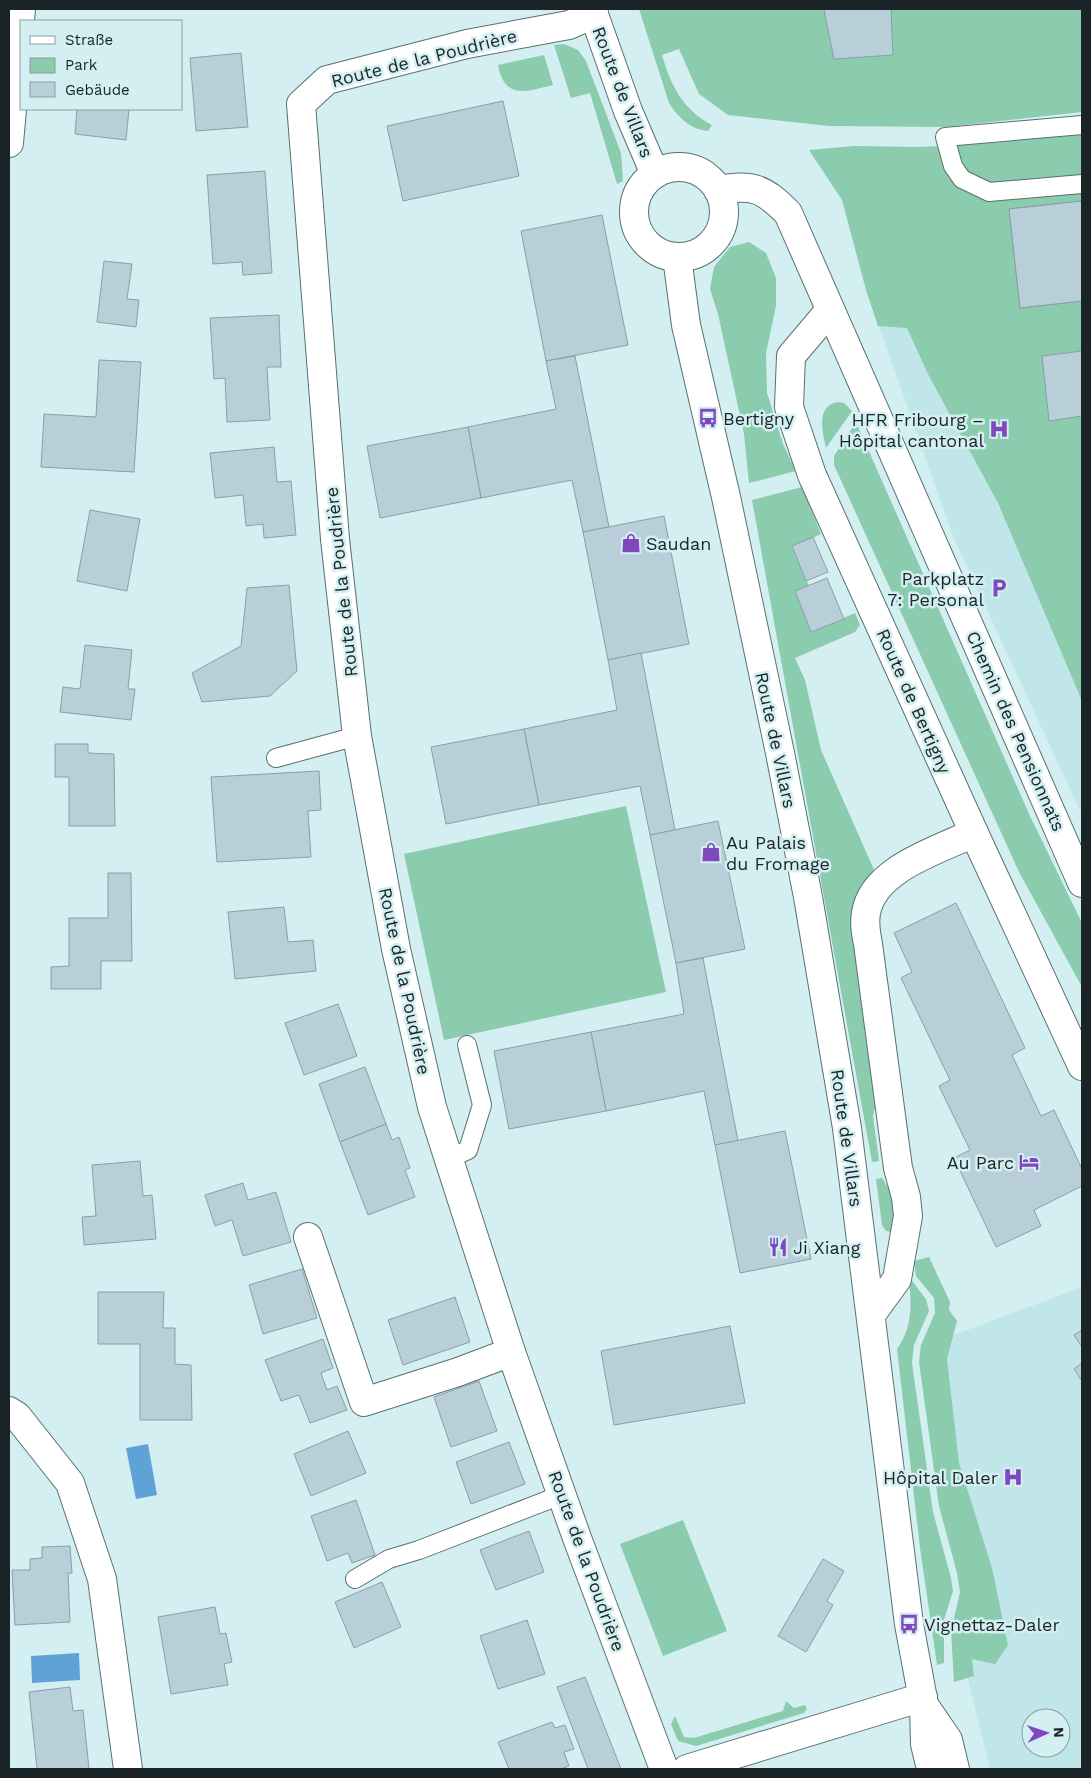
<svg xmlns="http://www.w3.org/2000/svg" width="1091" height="1778" viewBox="0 0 1091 1778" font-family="'Work Sans',sans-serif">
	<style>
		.built { fill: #c1e6ea; fill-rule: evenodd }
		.green { fill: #8bcbae }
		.water { fill: #5fa3d6 }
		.building { fill: #b8cfd9; stroke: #889fa8 }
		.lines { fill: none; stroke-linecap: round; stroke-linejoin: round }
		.lane-casing { stroke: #587072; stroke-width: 20 }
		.street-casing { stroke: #587072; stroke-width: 30 }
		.secondary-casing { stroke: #587072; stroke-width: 30 }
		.lane { stroke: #fff; stroke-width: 18 }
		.street { stroke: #fff; stroke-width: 28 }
		.secondary { stroke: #fff; stroke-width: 28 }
		.labels { text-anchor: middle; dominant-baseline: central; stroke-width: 5; stroke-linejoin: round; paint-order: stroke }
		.street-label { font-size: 18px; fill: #1a2426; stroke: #d4eff1 }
		.poi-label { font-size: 18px; fill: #1a2426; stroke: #d4eff1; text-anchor: start }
	</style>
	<rect width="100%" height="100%" fill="#d4eff1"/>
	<g class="built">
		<path d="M1082 130V815L954 539 876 318Z"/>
		<path d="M1082 1287V1769H990L963 1660 964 1593 927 1345ZM1031 1718H1061V1748H1031Z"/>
	</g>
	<g class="green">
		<path d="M639 9H1082V112L947 127 829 126 728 115 699 94 679 49 662 55C671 86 683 110 712 125L708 131C691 130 678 117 669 103Z"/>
		<path d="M564 44 578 50 586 61 621 153 623 181 617 184 590 93 571 98 554 45Z"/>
		<path d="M544 55 553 85C527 91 505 101 498 65Z"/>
		<path d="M1082 127V201L1009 209 1020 308 1082 301V701L998 503 929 376 907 328 878 326 866 290 842 200 809 150 854 146 919 147 979 144 1052 137Z"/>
		<path d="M749 242 766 253 776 278V306L766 353 767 393 783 444 796 471 749 483 744 434 718 314 710 289 714 267 730 247Z"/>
		<path d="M838 402 844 403 852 411 826 448C823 432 815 406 838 402Z"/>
		<path d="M856 422 1030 816 1082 923V987L1019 872 834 465V456Z"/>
		<path d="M802 487 821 534 792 547 809 586 811 632 855 613 860 625 855 632 795 658 805 680 821 750 875 872C859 885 855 900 851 919L876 1103 873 1116 879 1161 872 1162 752 500Z"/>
		<path d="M626 806 666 992 444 1040 404 854Z"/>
		<path d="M882 1178 894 1197 897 1227 891 1232 886 1231 882 1225 876 1179Z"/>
		<path d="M929 1257 950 1302 949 1310 957 1321 947 1359 959 1463 992 1568 1008 1645 995 1664 972 1659 974 1676 954 1682 951 1631 960 1592 957 1573 939 1506 919 1362 921 1345 935 1313 934 1298 916 1276 914 1261Z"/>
		<path d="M909 1280 912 1281 926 1299 929 1311 914 1345 912 1363 933 1512 951 1578 953 1591 944 1620V1663L937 1665 920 1548 897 1349C912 1328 912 1306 909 1280Z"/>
		<path d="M683 1520 727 1631 663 1656 620 1544Z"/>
		<path d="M786 1701 794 1708 805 1705 807 1709 804 1713 696 1746 678 1741 671 1724 675 1716 684 1737 694 1738 783 1711Z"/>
	</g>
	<g class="water">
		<path d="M148 1444 157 1495 136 1499 126 1448Z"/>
		<path d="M79 1653 80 1680 32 1683 31 1656Z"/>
	</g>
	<g class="building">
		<path d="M826 9H891L893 55 834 59 824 11Z"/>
		<path d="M241 53 248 127 196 131 190 58Z"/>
		<path d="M503 101 519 176 403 201 387 126Z"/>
		<path d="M77 109H129L126 140 75 134Z"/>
		<path d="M265 171 272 273 243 275 242 262 213 264 207 175Z"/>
		<path d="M1082 201V301L1020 308 1009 209Z"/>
		<path d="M1082 201V301L1020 308 1009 209Z"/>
		<path d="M602 215 628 345 546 361 521 231Z"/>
		<path d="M104 261 132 264 127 299 139 300 136 327 97 322Z"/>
		<path d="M279 315 281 367H267L270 420 227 422 225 378 214 379 210 318Z"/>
		<path d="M1082 351V416L1049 421 1042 356Z"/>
		<path d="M575 356 609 527 583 532 572 480 481 498 468 427 556 409 546 361Z"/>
		<path d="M99 360 141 362 134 472 41 467 44 414 96 417Z"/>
		<path d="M468 427 481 498 380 518 367 446Z"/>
		<path d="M274 447 277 482 291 481 296 535 264 538 263 524 246 526 243 495 215 498 210 453Z"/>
		<path d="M90 510 140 519 127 591 77 581Z"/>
		<path d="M664 516 689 644 608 660 583 532Z"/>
		<path d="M813 537 828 572 806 581 792 546Z"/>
		<path d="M827 578 844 619 811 632 795 591Z"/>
		<path d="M289 585 297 671 270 696 202 702 192 673 241 646 247 588Z"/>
		<path d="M85 645 132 650 128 689H135L131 720 60 712 63 687 80 689Z"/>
		<path d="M641 653 675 830 650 835 640 786 539 805 524 729 617 710 608 660Z"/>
		<path d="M524 729 539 805 446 824 431 747Z"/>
		<path d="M55 744H88V753L114 754 115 826H69V777H55Z"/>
		<path d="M319 771 321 810 308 811 311 857 217 862 211 777Z"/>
		<path d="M718 821 745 949 676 963 650 835Z"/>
		<path d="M108 873H131L132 961H101V989H51V967L69 966V918H108Z"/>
		<path d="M956 903 1025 1048 1012 1055 1041 1116 1054 1110 1082 1169V1186L1034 1210 1041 1226 996 1247 954 1158 970 1150 939 1086 950 1080 901 978 912 972 894 933Z"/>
		<path d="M284 907 288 942 313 940 316 971 235 979 228 912Z"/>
		<path d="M703 958 738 1141 715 1145 704 1091 606 1111 591 1032 684 1014 676 963Z"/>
		<path d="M338 1004 357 1056 304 1075 285 1023Z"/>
		<path d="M591 1032 606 1111 509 1129 494 1051Z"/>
		<path d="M365 1067 386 1124 340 1142 319 1084Z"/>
		<path d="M386 1124 392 1140 399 1137 410 1168 405 1170 415 1197 368 1215 340 1142Z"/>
		<path d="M785 1131 811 1259 740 1273 715 1145Z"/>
		<path d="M140 1161 143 1196 152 1195 156 1239 84 1245 82 1217 96 1216 92 1165Z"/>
		<path d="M243 1183 248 1200 276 1192 291 1242 243 1256 232 1220 215 1226 205 1195Z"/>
		<path d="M302 1269 317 1318 263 1334 249 1285Z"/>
		<path d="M98 1292H164L163 1328H175V1364L191 1365 192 1420H140V1344H98Z"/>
		<path d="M455 1297 470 1342 403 1365 388 1320Z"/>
		<path d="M730 1326 745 1403 614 1425 601 1351Z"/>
		<path d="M1082 1330V1347L1074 1335Z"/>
		<path d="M323 1339 333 1368 321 1373 327 1390 337 1386 347 1410 310 1423 299 1395 281 1401 265 1360Z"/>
		<path d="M1082 1363V1381L1074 1369Z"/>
		<path d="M479 1381 497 1431 451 1447 434 1397Z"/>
		<path d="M348 1431 366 1473 311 1496 294 1454Z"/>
		<path d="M509 1442 525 1484 471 1504 456 1462Z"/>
		<path d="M356 1500 375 1555 352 1563 348 1553 327 1561 311 1516Z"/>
		<path d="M529 1531 544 1572 496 1590 480 1550Z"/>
		<path d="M70 1546 72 1573H68L70 1622 15 1625 12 1570H30V1559L42 1558V1547Z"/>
		<path d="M823 1559 844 1571 827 1601 833 1605 806 1652 778 1636Z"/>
		<path d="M382 1582 401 1627 354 1648 335 1602Z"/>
		<path d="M215 1607 220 1634 226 1633 232 1662 224 1664 228 1685 171 1694 158 1617Z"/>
		<path d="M527 1620 545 1674 498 1689 480 1636Z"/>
		<path d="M585 1677 621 1769H588L557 1687Z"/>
		<path d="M70 1687 73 1711 83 1710 89 1769H37L29 1692Z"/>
		<path d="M552 1722 555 1728 565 1725 574 1749 564 1752 569 1766 561 1769H509L498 1742Z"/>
	</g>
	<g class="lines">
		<defs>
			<g id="lane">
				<path d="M1082 125 945 137 953 166 962 179 989 192 1082 184"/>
				<path d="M276 758 357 736"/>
				<path d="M450 1158 468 1150 482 1105 467 1045"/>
				<path d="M355 1579 389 1559 419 1550 561 1495"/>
			</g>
			<g id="street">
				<path d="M594 14 569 25 467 44 327 80 301 104 335 539 357 736 396 949 432 1107 511 1352 577 1538 664 1769"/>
				<path d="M9 143 21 9"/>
				<path d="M718 190C753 184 763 188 788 213L1082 883"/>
				<path d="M830 310 791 356 789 407 812 475 974 833 1082 1066"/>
				<path d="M308 1237 364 1402 458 1372 511 1352"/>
				<path d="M871 1315 897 1279 908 1216 906 1197 898 1168 868 944C866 934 864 924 866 913 873 869 938 850 974 833"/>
				<path d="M9 1411 17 1416 70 1483 102 1579 128 1769"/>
				<path d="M687 1769 923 1697"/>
			</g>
			<g id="secondary">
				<path d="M592 9 628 111 655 174"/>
				<circle cx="679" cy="212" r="45"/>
				<path d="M677 257 686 325 726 497 780 753 808 897 847 1128 909 1624 924 1705 925 1744 931 1769"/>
				<path d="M924 1705 948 1740 955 1769"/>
			</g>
		</defs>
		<use href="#lane" class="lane-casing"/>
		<use href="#street" class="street-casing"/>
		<use href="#secondary" class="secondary-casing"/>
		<use href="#lane" class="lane"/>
		<use href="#street" class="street"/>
		<use href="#secondary" class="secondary"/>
	</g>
	<defs>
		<symbol id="bus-bare" viewBox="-9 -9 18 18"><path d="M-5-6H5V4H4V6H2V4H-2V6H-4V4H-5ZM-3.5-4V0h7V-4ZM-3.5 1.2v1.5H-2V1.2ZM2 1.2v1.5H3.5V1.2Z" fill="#7f48be" stroke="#d4eff1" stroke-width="2.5" paint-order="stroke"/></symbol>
		<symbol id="hospital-bare" viewBox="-9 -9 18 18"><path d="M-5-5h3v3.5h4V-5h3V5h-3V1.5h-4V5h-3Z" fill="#7f48be" stroke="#d4eff1" stroke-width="2.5" paint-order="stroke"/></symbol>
		<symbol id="shop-bare" viewBox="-9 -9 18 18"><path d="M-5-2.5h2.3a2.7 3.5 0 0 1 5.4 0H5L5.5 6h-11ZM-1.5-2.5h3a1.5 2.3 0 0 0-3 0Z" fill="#7f48be" stroke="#d4eff1" stroke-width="2.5" paint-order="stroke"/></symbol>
		<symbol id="parking-bare" viewBox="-9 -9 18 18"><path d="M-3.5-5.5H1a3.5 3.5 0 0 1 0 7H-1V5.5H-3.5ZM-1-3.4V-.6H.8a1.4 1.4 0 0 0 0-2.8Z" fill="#7f48be" stroke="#d4eff1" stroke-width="2.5" paint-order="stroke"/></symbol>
		<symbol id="hotel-bare" viewBox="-9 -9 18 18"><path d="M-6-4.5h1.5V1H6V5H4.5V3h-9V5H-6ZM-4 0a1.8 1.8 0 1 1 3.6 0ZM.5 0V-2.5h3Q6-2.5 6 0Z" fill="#7f48be" stroke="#d4eff1" stroke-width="2.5" paint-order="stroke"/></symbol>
		<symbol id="restaurant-bare" viewBox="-9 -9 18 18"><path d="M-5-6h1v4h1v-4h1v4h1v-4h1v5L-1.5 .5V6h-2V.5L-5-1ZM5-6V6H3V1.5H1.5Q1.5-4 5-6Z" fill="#7f48be" stroke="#d4eff1" stroke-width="2.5" paint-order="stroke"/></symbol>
	</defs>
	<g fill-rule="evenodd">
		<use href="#bus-bare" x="694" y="404" width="28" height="28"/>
		<use href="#hospital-bare" x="985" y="415" width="28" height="28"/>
		<use href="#shop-bare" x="617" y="529" width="28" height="28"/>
		<use href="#parking-bare" x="985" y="574" width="28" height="28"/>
		<use href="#shop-bare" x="697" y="838" width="28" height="28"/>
		<use href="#hotel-bare" x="1015" y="1148" width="28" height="28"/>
		<use href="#restaurant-bare" x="764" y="1233" width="28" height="28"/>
		<use href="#hospital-bare" x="999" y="1463" width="28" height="28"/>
		<use href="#bus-bare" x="895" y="1610" width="28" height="28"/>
	</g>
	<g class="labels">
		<g class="street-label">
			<text transform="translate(424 58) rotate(-14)">Route de la Poudrière</text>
			<text transform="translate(623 92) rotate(69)">Route de Villars</text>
			<text transform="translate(341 582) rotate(-96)">Route de la Poudrière</text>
			<text transform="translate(914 701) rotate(66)">Route de Bertigny</text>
			<text transform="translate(1016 731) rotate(66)">Chemin des Pensionnats</text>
			<text transform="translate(776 740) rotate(78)">Route de Villars</text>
			<text transform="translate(405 981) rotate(78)">Route de la Poudrière</text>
			<text transform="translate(847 1138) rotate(82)">Route de Villars</text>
			<text transform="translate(587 1561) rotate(70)">Route de la Poudrière</text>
		</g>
		<g class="poi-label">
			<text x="723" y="418">Bertigny</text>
			<text x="984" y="419" text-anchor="end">HFR Fribourg –<tspan x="984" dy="21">Hôpital cantonal</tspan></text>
			<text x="646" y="543">Saudan</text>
			<text x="984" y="578" text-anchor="end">Parkplatz<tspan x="984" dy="21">7: Personal</tspan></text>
			<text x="726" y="842">Au Palais<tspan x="726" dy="21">du Fromage</tspan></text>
			<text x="1014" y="1162" text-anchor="end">Au Parc</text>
			<text x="793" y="1247">Ji Xiang</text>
			<text x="998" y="1477" text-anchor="end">Hôpital Daler</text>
			<text x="924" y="1624">Vignettaz-Daler</text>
		</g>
	</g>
	<rect width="1091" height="1778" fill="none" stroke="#1a2426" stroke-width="20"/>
	<rect x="20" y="20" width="162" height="90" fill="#d4eff1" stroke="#8a9ea0"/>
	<rect x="30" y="36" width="25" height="8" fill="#ffffff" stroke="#8a9ea0"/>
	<text x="65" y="45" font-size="15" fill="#1a2426">Straße</text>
	<rect x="30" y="58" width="25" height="15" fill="#8bcbae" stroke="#8a9ea0"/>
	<text x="65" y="70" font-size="15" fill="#1a2426">Park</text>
	<rect x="30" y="82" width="25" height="15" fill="#b8cfd9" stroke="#8a9ea0"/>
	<text x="65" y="95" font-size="15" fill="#1a2426">Gebäude</text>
	<g transform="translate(1046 1733) rotate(87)"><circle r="24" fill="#d4eff1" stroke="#8a9ea0"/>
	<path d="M0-4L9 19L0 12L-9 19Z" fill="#7f48be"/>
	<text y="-8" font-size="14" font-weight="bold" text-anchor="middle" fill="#1a2426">N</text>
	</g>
</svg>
